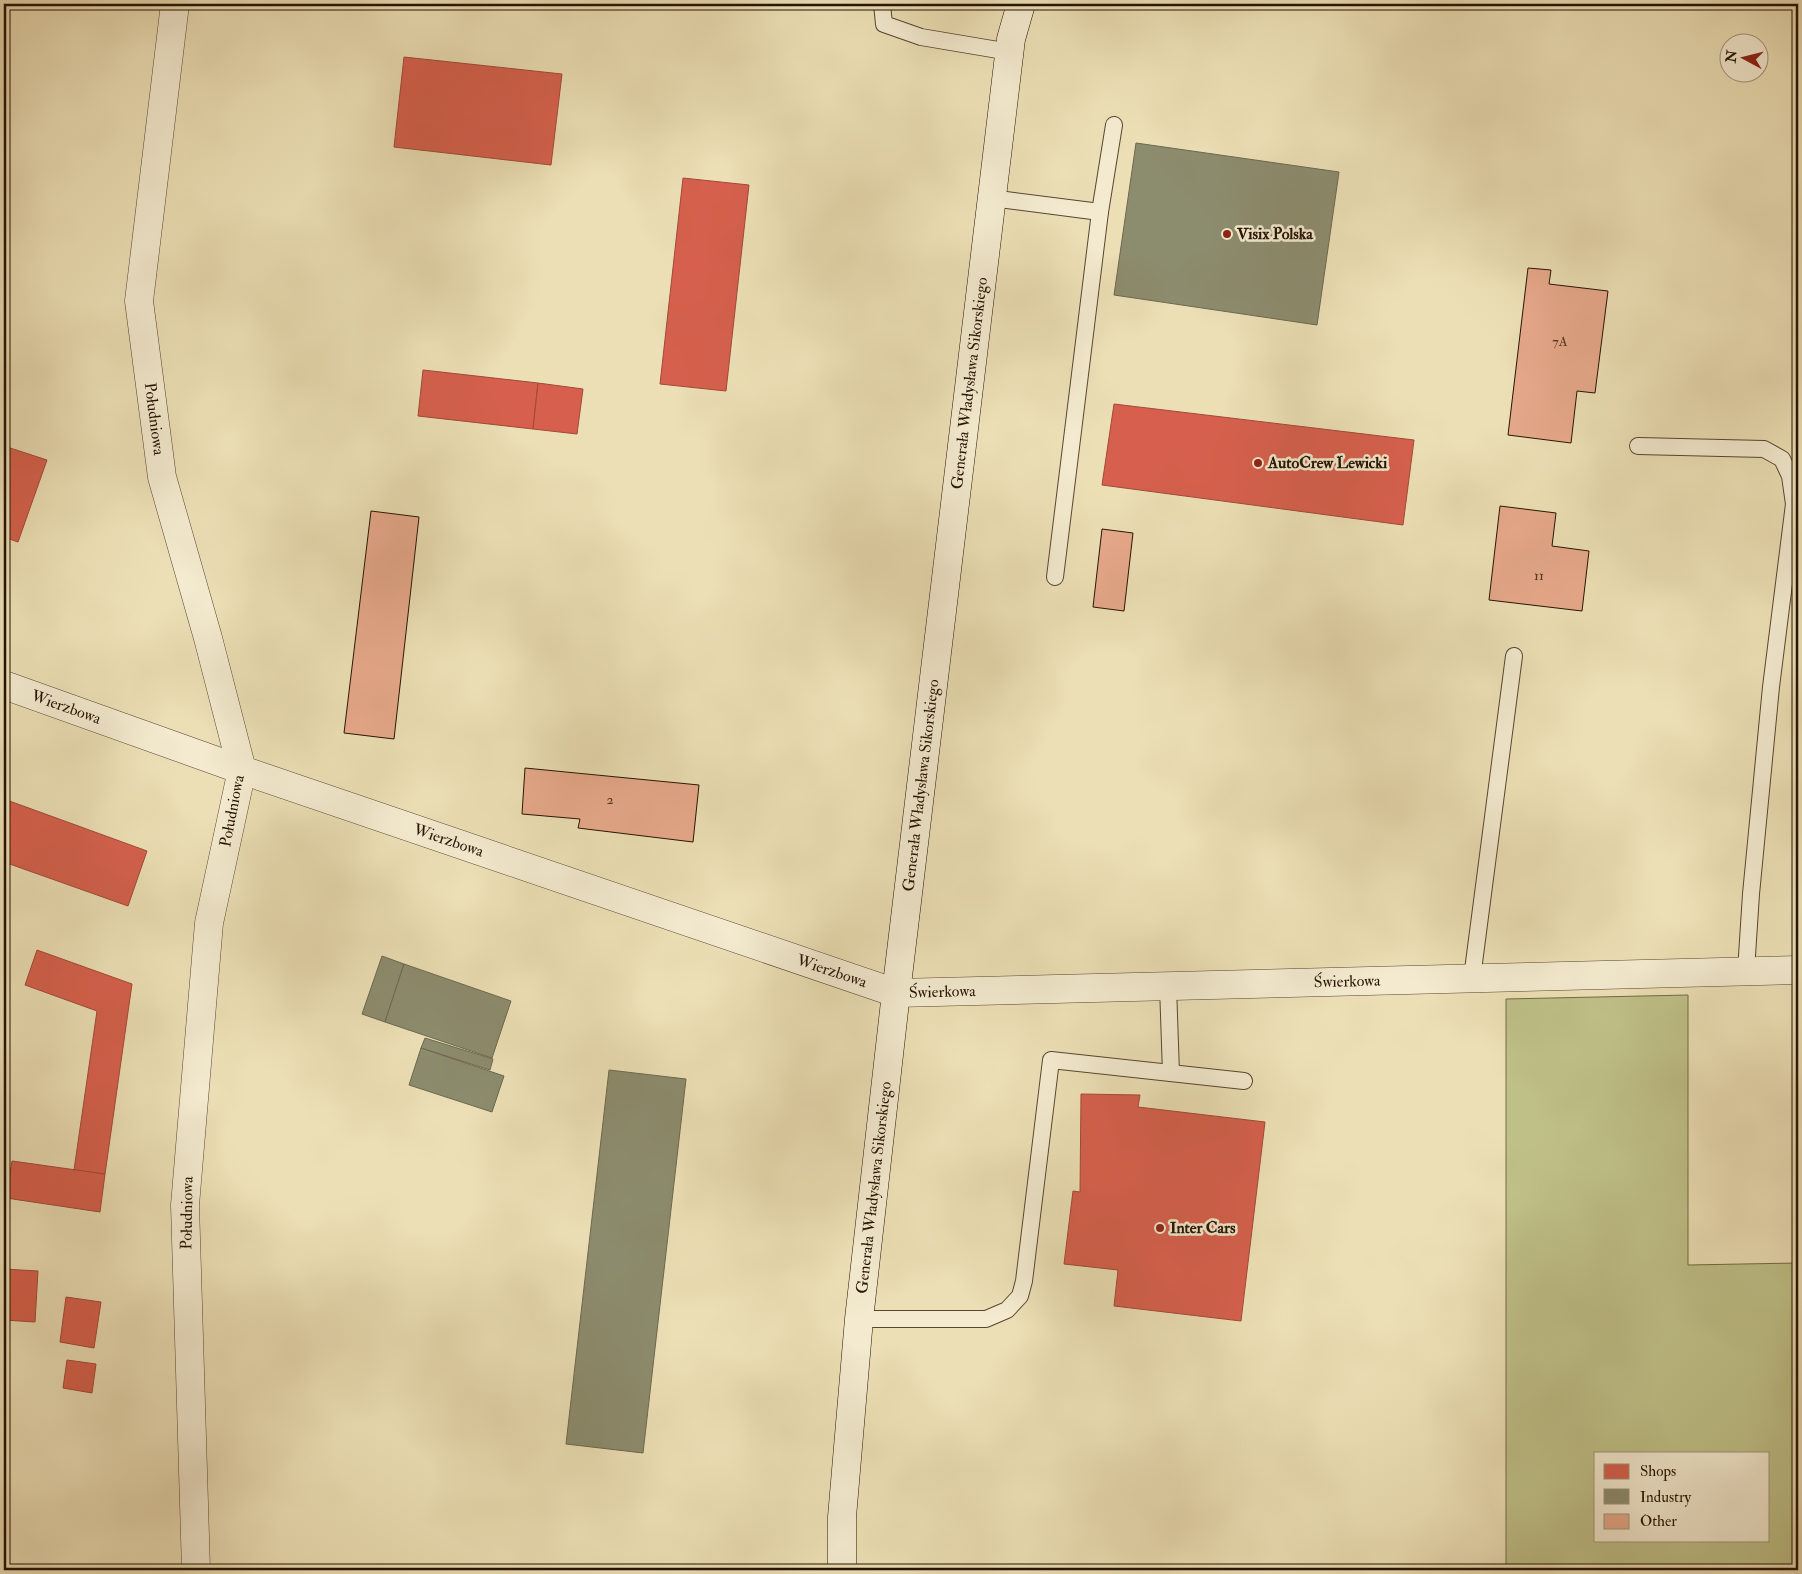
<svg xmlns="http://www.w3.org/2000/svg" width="1802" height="1574" viewBox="0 0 1802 1574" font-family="'IM FELL Double Pica',serif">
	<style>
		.green { fill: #bfc088; stroke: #726a46; fill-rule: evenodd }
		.shops { fill: #d6604d; stroke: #a14937 }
		.industry { fill: #8c8c6e; stroke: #6d684e }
		.building { fill: #e7a98b; stroke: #251303 }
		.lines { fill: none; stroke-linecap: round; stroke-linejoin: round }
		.lane-casing { stroke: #574630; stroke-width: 18 }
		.street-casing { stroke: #574630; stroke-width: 29 }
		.secondary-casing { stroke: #251303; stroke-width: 29 }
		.lane { stroke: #f3eacf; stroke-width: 16 }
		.street { stroke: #f3eacf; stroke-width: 28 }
		.secondary { stroke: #f3eacf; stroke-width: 28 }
		.poi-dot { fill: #8f2418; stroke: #f3eacf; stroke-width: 2 }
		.labels { text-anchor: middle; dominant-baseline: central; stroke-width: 5; stroke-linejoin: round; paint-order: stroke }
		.number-label { font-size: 14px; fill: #563825 }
		.poi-label { font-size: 16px; font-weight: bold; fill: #251303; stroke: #f3eacf; text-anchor: start }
		.street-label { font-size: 16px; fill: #251303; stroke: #f3eacf }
	</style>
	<rect width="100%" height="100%" fill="#ecdfb5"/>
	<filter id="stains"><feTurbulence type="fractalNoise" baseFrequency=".004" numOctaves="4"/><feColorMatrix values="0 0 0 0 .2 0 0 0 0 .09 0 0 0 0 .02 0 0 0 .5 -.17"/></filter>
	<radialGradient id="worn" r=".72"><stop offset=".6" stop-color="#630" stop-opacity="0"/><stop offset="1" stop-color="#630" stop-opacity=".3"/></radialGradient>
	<path class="green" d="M1688 995V1265L1798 1263V1570H1506V999ZM1596 1453H1768V1540H1596Z"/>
	<g class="shops">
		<path d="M404 57 562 74 551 165 394 147Z"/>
		<path d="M683 178 749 185 726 391 660 384Z"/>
		<path d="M423 370 538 383 533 429 418 416Z"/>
		<path d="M538 383 583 389 577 434 533 429Z"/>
		<path d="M1114 404 1414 440 1403 525 1102 485Z"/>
		<path d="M4 446 47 460 18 542 4 537Z"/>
		<path d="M4 799 147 851 128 906 4 862Z"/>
		<path d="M37 950 132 984 105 1174 74 1170 97 1011 25 985Z"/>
		<path d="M1081 1094 1140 1095 1138 1107 1265 1122 1241 1321 1114 1306 1118 1270 1064 1264 1073 1191 1080 1192Z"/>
		<path d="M12 1161 105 1174 100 1212 6 1198Z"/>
		<path d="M4 1269 38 1271 35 1322 4 1320Z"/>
		<path d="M66 1297 101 1302 94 1348 60 1342Z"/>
		<path d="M67 1360 96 1364 92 1393 63 1388Z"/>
	</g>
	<g class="industry">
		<path d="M1136 143 1339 172 1317 325 1114 295Z"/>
		<path d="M382 956 404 964 385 1022 362 1014Z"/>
		<path d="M404 964 511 1001 492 1058 385 1022Z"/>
		<path d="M425 1038 493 1059 490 1070 421 1048Z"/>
		<path d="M421 1048 504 1076 492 1112 409 1085Z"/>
		<path d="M609 1070 686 1079 643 1453 566 1444Z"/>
	</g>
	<g class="building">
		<path d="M1528 268 1551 270 1549 284 1608 291 1595 393 1577 391 1571 443 1508 435Z"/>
		<path d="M1500 506 1556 513 1552 546 1589 551 1582 611 1489 600Z"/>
		<path d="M371 511 419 517 394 739 344 733Z"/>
		<path d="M1102 529 1133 533 1124 611 1093 607Z"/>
		<path d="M525 768 699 785 693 842 578 828 580 819 522 814Z"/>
	</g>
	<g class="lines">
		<defs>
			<g id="lane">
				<path d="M882 4 884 24 921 37 1010 52"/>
				<path d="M991 198 1100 212"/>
				<path d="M1638 446 1764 449 1782 459 1790 476 1794 504 1771 687 1751 894 1746 971"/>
				<path d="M1055 577 1100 212 1114 125"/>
				<path d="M1472 978 1514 656"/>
				<path d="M1168 986 1171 1073"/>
				<path d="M859 1319H986L1007 1310 1020 1296 1024 1281 1051 1060 1244 1081"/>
			</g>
			<g id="street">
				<path id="s1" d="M175 4 139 301 162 477 208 638 242 770 209 923 185 1205 196 1570"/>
				<path id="s2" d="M4 685 242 770 896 993 1798 970"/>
			</g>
			<g id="secondary">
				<path id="s3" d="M842 1570V1517L859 1319 896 993 1011 39 1021 4"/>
			</g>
		</defs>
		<use href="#lane" class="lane-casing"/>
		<use href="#street" class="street-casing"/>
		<use href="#secondary" class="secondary-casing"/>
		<use href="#lane" class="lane"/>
		<use href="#street" class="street"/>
		<use href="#secondary" class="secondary"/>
	</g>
	<g class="poi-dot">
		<circle cx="1227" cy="234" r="5"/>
		<circle cx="1258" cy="463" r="5"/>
		<circle cx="1160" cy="1228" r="5"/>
	</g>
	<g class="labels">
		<g class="number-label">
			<text x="1560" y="341">7A</text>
			<text x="1539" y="575">11</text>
			<text x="610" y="799">2</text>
		</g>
		<g class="poi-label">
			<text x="1237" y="234">Visix Polska</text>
			<text x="1268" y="463">AutoCrew Lewicki</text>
			<text x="1170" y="1228">Inter Cars</text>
		</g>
		<g class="street-label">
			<text stroke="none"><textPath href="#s3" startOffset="1194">Generała Władysława Sikorskiego</textPath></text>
			<text stroke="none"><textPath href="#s1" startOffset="418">Południowa</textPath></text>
			<text stroke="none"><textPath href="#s2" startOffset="66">Wierzbowa</textPath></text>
			<text stroke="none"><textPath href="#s3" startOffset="789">Generała Władysława Sikorskiego</textPath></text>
			<text transform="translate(232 811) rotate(-79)">Południowa</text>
			<text stroke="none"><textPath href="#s2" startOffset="471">Wierzbowa</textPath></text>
			<text stroke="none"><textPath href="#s2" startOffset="876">Wierzbowa</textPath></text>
			<text stroke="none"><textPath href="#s2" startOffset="1395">Świerkowa</textPath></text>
			<text stroke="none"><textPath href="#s2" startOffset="990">Świerkowa</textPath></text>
			<text stroke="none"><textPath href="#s3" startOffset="384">Generała Władysława Sikorskiego</textPath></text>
			<text transform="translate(187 1213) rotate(-89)">Południowa</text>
		</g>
	</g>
	<rect width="1802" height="1574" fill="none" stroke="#ecdfb5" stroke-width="20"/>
	<rect x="5" y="5" width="1792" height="1564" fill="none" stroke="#251303" stroke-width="2.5"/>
	<rect x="10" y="10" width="1782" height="1554" fill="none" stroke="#251303"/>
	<rect x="1594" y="1452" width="175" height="90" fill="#f3eacf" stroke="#a1947d"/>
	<rect x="1604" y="1464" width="25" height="15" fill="#d6604d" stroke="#a1947d"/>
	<text x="1640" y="1476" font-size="15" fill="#251303">Shops</text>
	<rect x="1604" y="1489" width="25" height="15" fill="#8c8c6e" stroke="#a1947d"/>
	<text x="1640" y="1502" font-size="15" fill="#251303">Industry</text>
	<rect x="1604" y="1514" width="25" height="15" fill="#e7a98b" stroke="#a1947d"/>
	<text x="1640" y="1526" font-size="15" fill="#251303">Other</text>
	<g transform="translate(1744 58) rotate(277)"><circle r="24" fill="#f3eacf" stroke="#a1947d"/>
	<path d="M0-4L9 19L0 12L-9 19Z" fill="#8f2418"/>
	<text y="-8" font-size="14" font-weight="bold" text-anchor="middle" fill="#251303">N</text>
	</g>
	<rect width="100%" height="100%" filter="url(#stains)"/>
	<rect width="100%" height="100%" fill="url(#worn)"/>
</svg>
